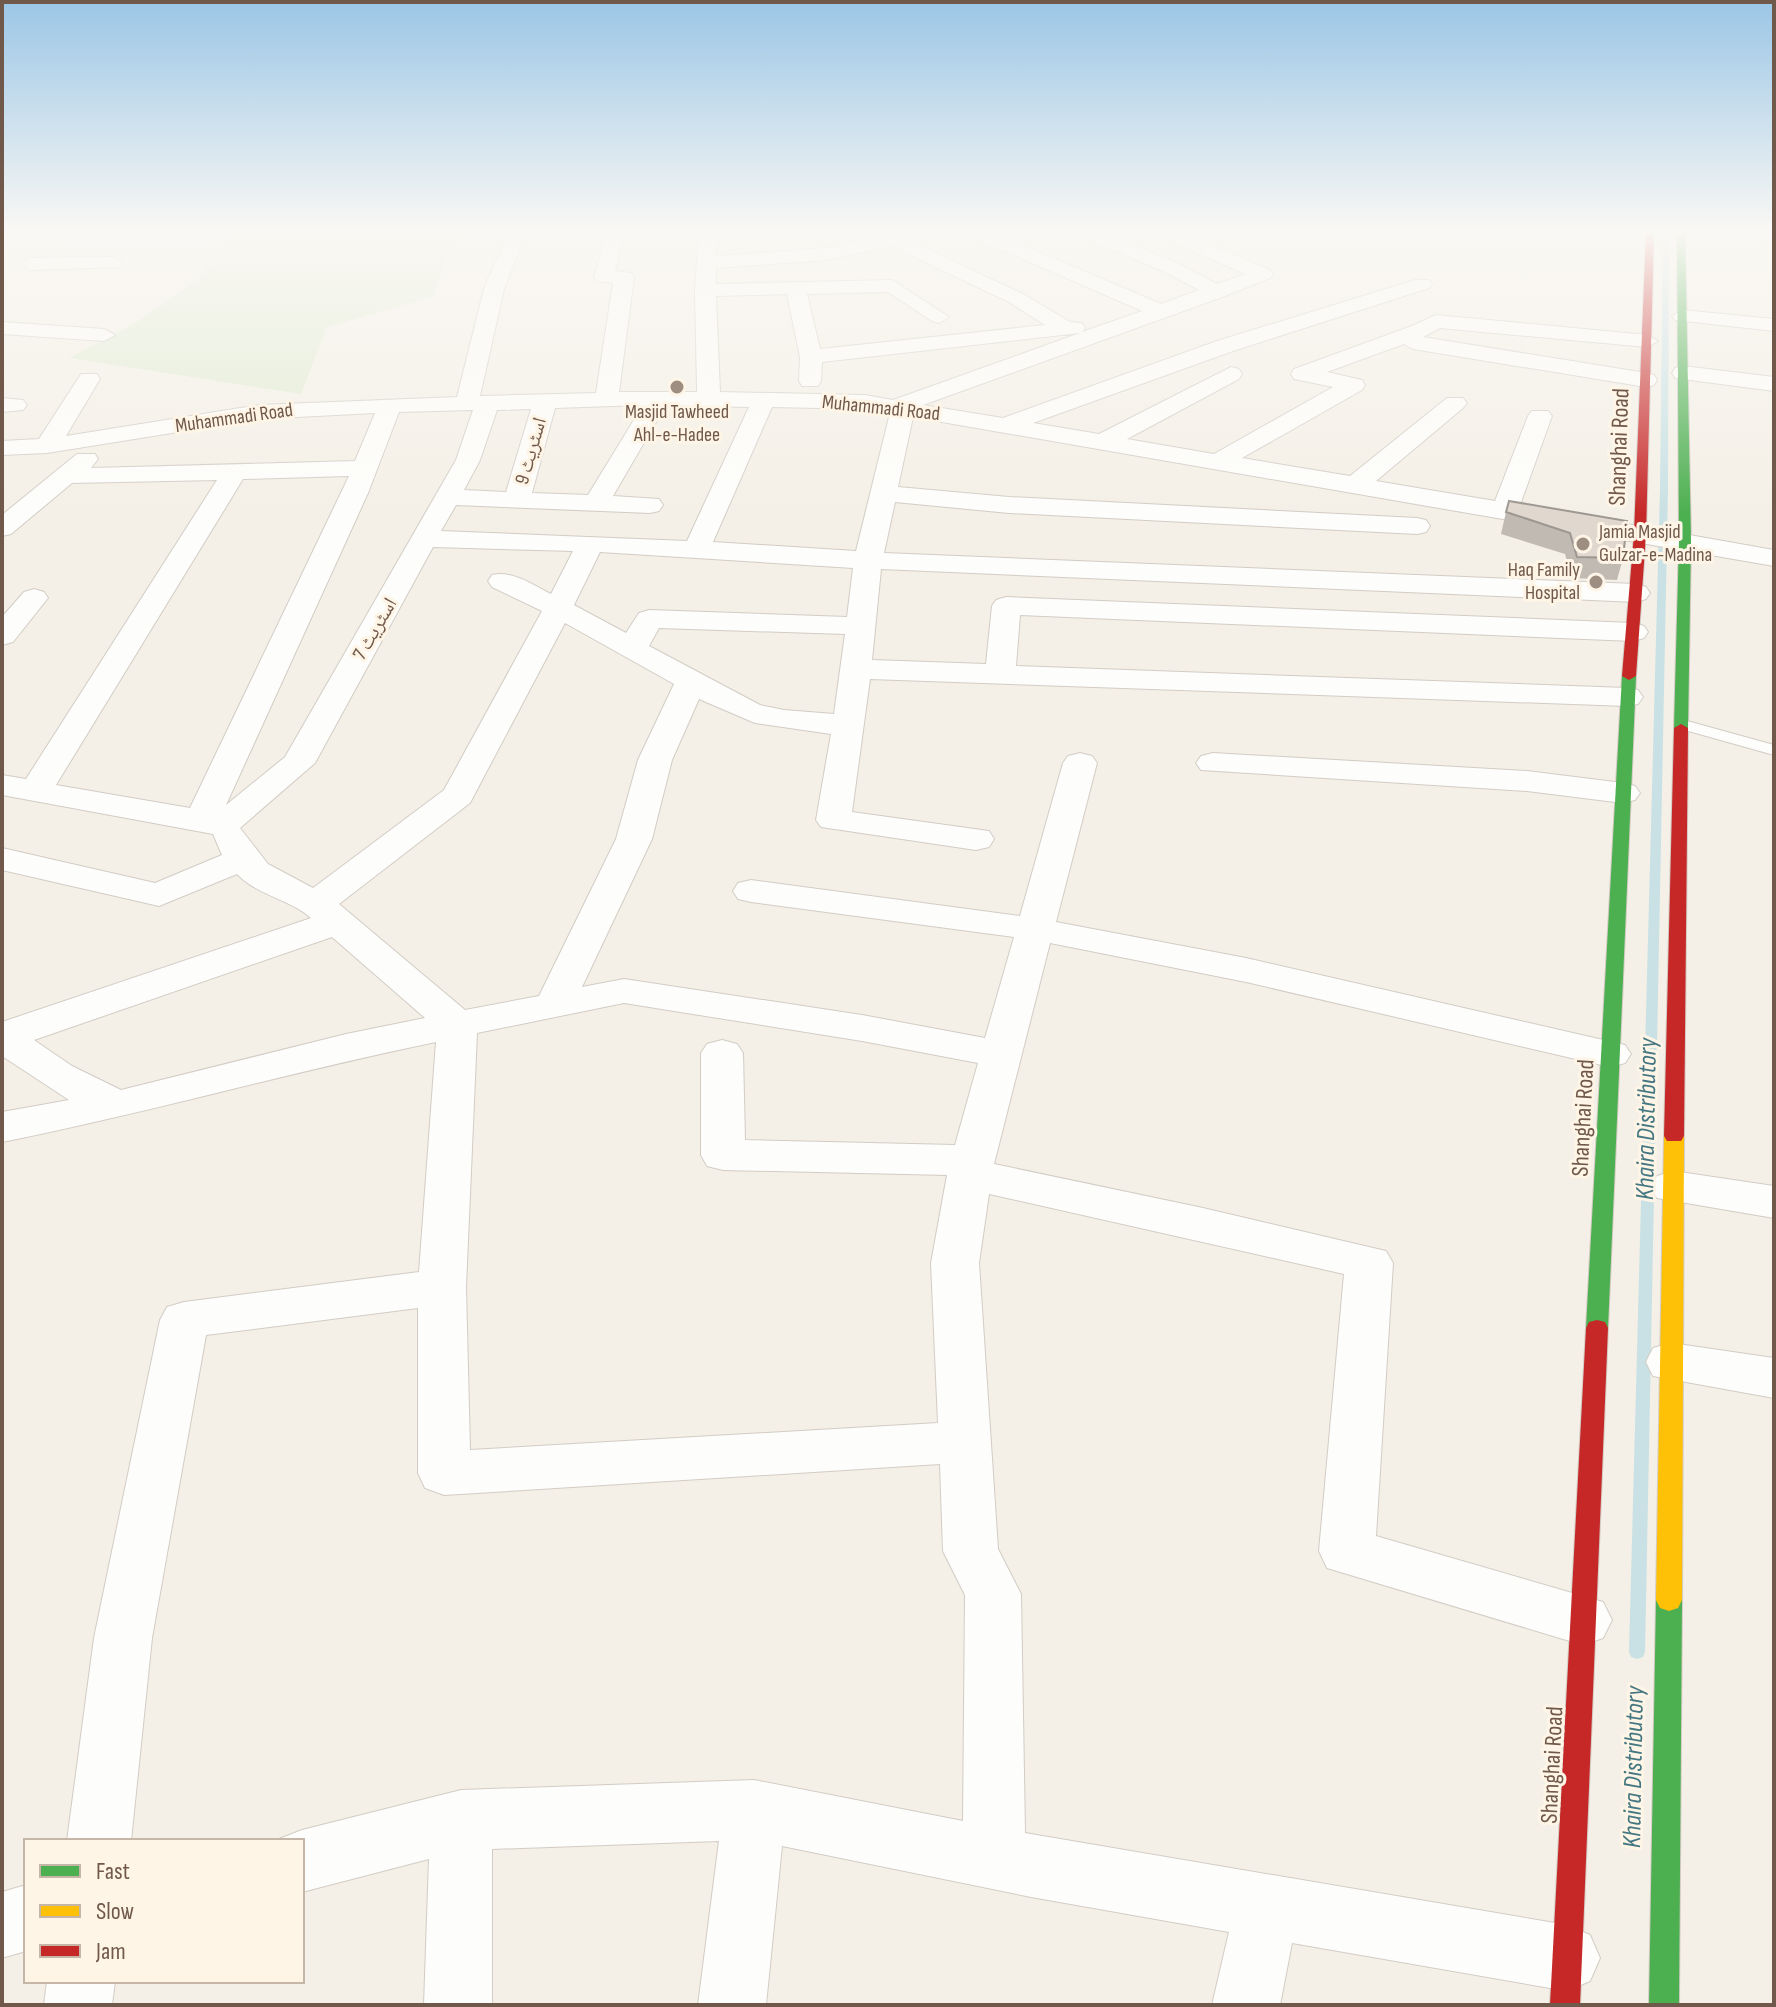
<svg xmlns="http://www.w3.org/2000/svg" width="1776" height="2007" viewBox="0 0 1776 2007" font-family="'Sofia Sans Condensed','Noto Naskh Arabic',sans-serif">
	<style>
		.green { fill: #e0ebd2 }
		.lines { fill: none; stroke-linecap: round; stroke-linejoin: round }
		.stream { fill: #c9e1e4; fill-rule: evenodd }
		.lane-casing { stroke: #d2ccc5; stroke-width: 2 }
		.street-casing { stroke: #d2ccc5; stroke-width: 2 }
		.fast-casing { stroke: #d3cbc4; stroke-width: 2 }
		.slow-casing { stroke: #d3cbc4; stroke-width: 2 }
		.jam-casing { stroke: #d3cbc4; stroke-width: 2 }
		.lane { fill: #fdfdfb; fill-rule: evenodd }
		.street { fill: #fdfdfb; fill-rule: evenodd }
		.fast { fill: #4caf50; fill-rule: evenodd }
		.slow { fill: #ffc107; fill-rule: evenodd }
		.jam { fill: #c62828; fill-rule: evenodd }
		.wall { fill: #c1bab2 }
		.building { fill: #e0d8cf; stroke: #9d9791; stroke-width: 2 }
		.poi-dot { fill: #9e8d81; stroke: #fef5e7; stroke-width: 3 }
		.labels { text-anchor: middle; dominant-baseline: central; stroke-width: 6; stroke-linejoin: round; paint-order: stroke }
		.far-street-label { font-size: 20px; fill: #70584a; stroke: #fef5e7 }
		.far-poi-label { font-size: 20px; fill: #70584a; stroke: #fef5e7 }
		.street-label { font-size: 24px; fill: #70584a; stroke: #fef5e7 }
		.water-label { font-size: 26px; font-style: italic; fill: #457782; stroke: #fef5e7 }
	</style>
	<rect width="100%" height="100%" fill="#f4f0e7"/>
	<path class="green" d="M240 233H467L448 251 433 297 327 327 301 394 69 358 132 325 195 281Z"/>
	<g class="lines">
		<path class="stream" d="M1663 233H1669L1668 488 1645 1652 1643 1657 1637 1659 1631 1657 1629 1652 1660 488Z"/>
		<defs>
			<path id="lane" d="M1680 719 1774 745V755L1674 727V721Z"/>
			<g id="street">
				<path d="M67 233H218L221 237 212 243H60L58 239Z"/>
				<path d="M508 233H526L504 289 480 396 596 393 613 283 597 281 594 277 607 233H625L615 271 631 273 634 277 619 392H697L695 290 699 233H717L716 256 826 248 901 233H937L935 237 912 242 1023 294 1070 322 1082 323 1085 328 1082 332 1142 311 979 240 977 236 979 233H994L1161 304 1199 290 1163 271 1080 237 1078 233H1103L1177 263 1217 284 1245 274 1161 237 1159 233H1183L1270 270 1273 274 1270 278 1225 296 923 405 1003 418 1217 341 1415 280H1429L1432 284 1429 288 1233 351 1033 423 1099 434 1231 367 1239 369 1242 374 1239 379 1127 439 1214 454 1333 387 1294 379 1291 374 1294 369 1412 326 1436 315 1647 335 1658 341 1647 347 1440 328 1423 337 1646 373 1654 375 1657 380 1654 385 1646 387 1413 349 1404 344 1327 372 1362 380 1365 385 1362 390 1242 458 1350 476 1447 398H1463L1467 403 1463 408 1376 481 1495 501 1528 416 1532 411H1548L1552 416 1520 505 1774 550V566L913 417 898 487 1009 497 1417 518 1426 520 1430 526 1426 532 1417 534 1009 513 895 502 884 553 1636 584 1646 587 1650 593 1646 599 1636 602 881 569 872 660 986 664 992 606 996 600 1006 597 1633 623 1644 626 1648 632 1644 638 1633 641 1020 615 1016 666 1627 688 1638 690 1643 697 1638 704 1627 706 870 679 852 812 989 831 994 839 989 847 976 850 821 827 816 820 831 734 755 723 699 699 672 760 652 839 582 987 624 979 862 1015 985 1038 1014 937 751 902 738 899 733 891 738 883 751 880 1020 916 1063 763 1068 756 1080 753 1092 756 1097 763 1056 922 1246 958 1625 1045 1631 1054 1625 1063 1610 1067 1246 982 1050 943 994 1164 1203 1208 1386 1251 1393 1263 1376 1536 1603 1602 1612 1620 1603 1638 1583 1645 1327 1568 1319 1551 1344 1274 989 1194 979 1263 998 1549 1021 1594 1025 1833 1567 1925 1590 1935 1600 1958 1590 1981 1567 1991 1292 1943 1280 2005H1212L1229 1932 1031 1897 782 1846 766 2005H698L719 1841 492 1849V2005H424L429 1859 302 1892V1841L279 1839 302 1830 461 1790 754 1780 963 1821 965 1595 943 1551 940 1464 444 1495 425 1488 418 1473V1308L206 1335 152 1638 131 1841H67L94 1638 160 1320 167 1307 184 1302 419 1272 436 1042C290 1072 148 1113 2 1142V1112L69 1100 2 1056V1022L311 918C290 899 258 896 237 874L159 906 2 870V848L155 883 222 855 213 834 2 795V775L26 779 217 480 72 483 11 534 2 536V515L77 454H95L98 459 91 468 355 461 375 413 259 419 47 453 2 455V441L39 439 81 374H97L100 379 66 436 259 405 457 397 484 289ZM891 246 1009 302 1045 325 820 349 807 294 888 292 932 321 939 323 949 317 892 280 716 284V268L826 260ZM787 294 800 357 799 381 802 386H818L821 381 822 362 1080 333 893 400 865 395 720 392 716 296ZM643 405 588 495 532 493 555 408ZM666 405 749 407 687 541 441 531 456 505 650 513 659 511 663 505 659 499 613 496ZM772 407 865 409 890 413 856 551 713 542ZM531 409 506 492 464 490 480 460 497 410ZM473 410 456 460 285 757 226 805 368 493 399 412ZM349 476 190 808 56 785 243 479ZM433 547 573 551 551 594C533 585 512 570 492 575L488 581 492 587 542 611 444 790 313 888 268 864 240 828 315 763ZM600 552 853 568 847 617 649 610 639 613 626 633 574 605ZM565 623 674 684 638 760 616 839 539 996 465 1010 339 904 470 803ZM659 628 845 634 834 714 784 710 760 705 649 646ZM332 937 425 1018 346 1034 121 1090 72 1066 34 1040ZM624 1003 862 1041 978 1063 955 1145 745 1140 743 1053 737 1044 722 1040 707 1044 701 1053V1155L707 1166 723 1170 947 1175 931 1263 938 1423 470 1450 466 1287 477 1033Z"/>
				<path d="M1749 233H1774V243L1751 237Z"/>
				<path d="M111 257 118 259 121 263 118 267 31 270 21 264 31 258Z"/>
				<path d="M1682 310 1774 319V331L1675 320 1672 316Z"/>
				<path d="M2 322 104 329 115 335 104 341 2 334Z"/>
				<path d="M1683 366 1774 377V391L1675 378 1672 373 1675 368Z"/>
				<path d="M2 398 23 400 27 405 23 410 2 412Z"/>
				<path d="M34 589 44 592 48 598 13 642 2 645V617L24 592Z"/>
				<path d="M1213 753 1527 771 1623 783 1635 786 1640 793 1635 800 1623 803 1527 791 1201 770 1196 763 1201 756Z"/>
				<path d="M1673 1171 1774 1186V1218L1657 1198 1650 1187 1657 1176Z"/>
				<path d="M1671 1343 1774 1358V1398L1653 1376 1646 1362 1653 1348Z"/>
				<path d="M26 1885V1951L2 1958V1892Z"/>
				<path d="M47 1981H115L112 2005H44Z"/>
			</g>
			<g id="fast">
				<path d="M1677 233H1685L1691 541 1688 728 1681 732 1674 728 1679 541Z"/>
				<path d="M1629 672 1636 676 1608 1328 1605 1334 1597 1336 1589 1334 1586 1328 1622 676Z"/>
				<path d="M1669 1589 1678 1592 1682 1600 1679 2005H1649L1656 1600 1660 1592Z"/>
			</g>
			<path id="slow" d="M1674 1129 1681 1131 1684 1136 1682 1600 1678 1608 1669 1611 1660 1608 1656 1600 1664 1136 1667 1131Z"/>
			<g id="jam">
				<path d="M1646 233H1654L1646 534 1636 676 1629 680 1622 676 1634 534Z"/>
				<path d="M1681 724 1688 728 1684 1136 1681 1141H1667L1664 1136 1674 728Z"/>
				<path d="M1597 1320 1605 1322 1608 1328 1580 2005H1550L1586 1328 1589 1322Z"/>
			</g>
		</defs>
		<use href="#lane" class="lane-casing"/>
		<use href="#street" class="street-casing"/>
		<use href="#fast" class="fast-casing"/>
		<use href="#slow" class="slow-casing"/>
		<use href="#jam" class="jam-casing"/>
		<use href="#lane" class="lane"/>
		<use href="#street" class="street"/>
		<use href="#fast" class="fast"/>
		<use href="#slow" class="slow"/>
		<use href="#jam" class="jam"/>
	</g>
	<path class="wall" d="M1506 512 1627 521 1623 558 1617 580 1572 578 1565 554 1501 534Z"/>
	<path class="building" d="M1509 501 1627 521 1623 558 1577 557 1570 533 1506 512Z"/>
	<linearGradient id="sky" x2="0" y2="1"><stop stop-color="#9bc6e6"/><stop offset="0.45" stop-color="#faf8f4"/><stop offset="1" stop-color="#faf8f4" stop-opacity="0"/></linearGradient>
	<rect width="1776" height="514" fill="url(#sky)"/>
	<g class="poi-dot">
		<circle cx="677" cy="387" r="8"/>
		<circle cx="1583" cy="544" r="8"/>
		<circle cx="1596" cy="582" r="8"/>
	</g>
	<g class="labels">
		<g class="far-street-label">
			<text transform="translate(881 408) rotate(6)">Muhammadi Road</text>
			<text transform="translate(234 418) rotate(-8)">Muhammadi Road</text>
			<text transform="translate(531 451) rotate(-74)">اسٹریٹ 9</text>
			<text transform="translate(375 629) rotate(-60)">اسٹریٹ 7</text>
		</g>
		<g class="far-poi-label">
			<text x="677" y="412">Masjid Tawheed<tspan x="677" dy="23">Ahl-e-Hadee</tspan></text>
			<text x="1599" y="532" text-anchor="start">Jamia Masjid<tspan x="1599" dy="23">Gulzar-e-Madina</tspan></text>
			<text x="1580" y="570" text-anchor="end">Haq Family<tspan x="1580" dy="23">Hospital</tspan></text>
		</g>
		<g class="street-label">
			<text transform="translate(1619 447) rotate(-88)">Shanghai Road</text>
			<text transform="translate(1583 1118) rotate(-87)">Shanghai Road</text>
			<text transform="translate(1552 1765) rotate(-87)">Shanghai Road</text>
		</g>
		<g class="water-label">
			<text transform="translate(1647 1119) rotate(-89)">Khaira Distributory</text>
			<text transform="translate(1634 1767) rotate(-89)">Khaira Distributory</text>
		</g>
	</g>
	<rect width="1776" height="2007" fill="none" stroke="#70584a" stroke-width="8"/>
	<rect x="24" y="1839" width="280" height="144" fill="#fef5e7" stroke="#c5b6a8" stroke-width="2"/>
	<rect x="40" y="1865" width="40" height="12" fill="#4caf50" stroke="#c5b6a8" stroke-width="2"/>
	<text x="96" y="1879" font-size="24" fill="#70584a">Fast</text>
	<rect x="40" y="1905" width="40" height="12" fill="#ffc107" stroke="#c5b6a8" stroke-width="2"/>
	<text x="96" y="1919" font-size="24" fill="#70584a">Slow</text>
	<rect x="40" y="1945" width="40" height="12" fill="#c62828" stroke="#c5b6a8" stroke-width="2"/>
	<text x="96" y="1959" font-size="24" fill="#70584a">Jam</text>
</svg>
